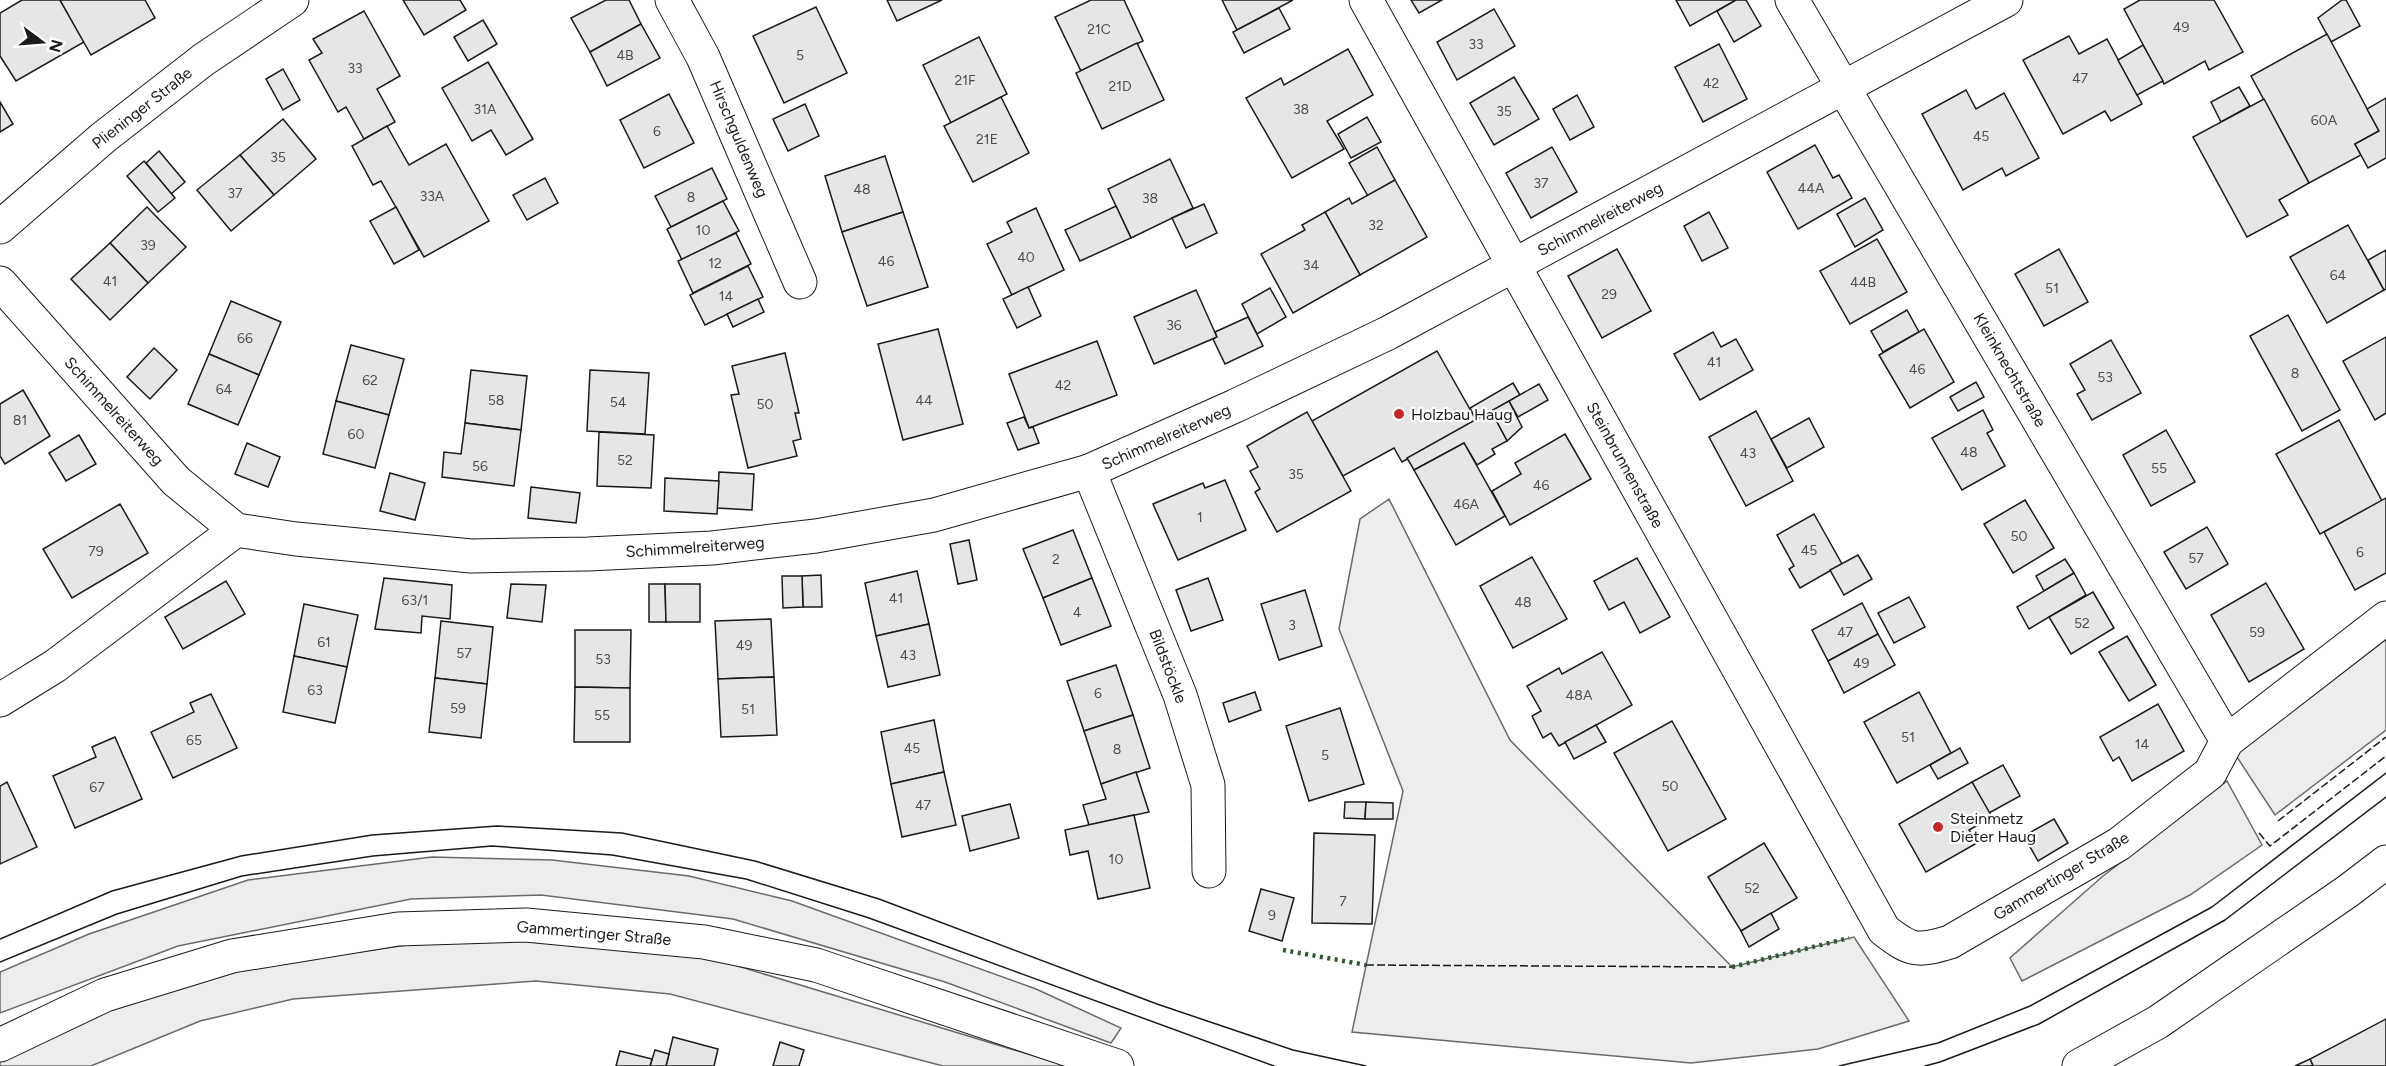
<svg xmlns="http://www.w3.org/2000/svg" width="2386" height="1066" viewBox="0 0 2386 1066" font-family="Figtree,sans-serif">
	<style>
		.built { fill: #ededed; stroke: #6a6a6a; stroke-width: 1.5 }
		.building { fill: #e6e6e6; stroke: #1a1a1a; stroke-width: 1.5 }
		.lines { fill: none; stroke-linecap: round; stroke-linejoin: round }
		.minor-casing { stroke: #1a1a1a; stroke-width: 35 }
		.major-casing { stroke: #1a1a1a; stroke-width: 35 }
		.minor { stroke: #fff; stroke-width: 33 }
		.major { stroke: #fff; stroke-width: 33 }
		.tram { stroke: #1a1a1a; stroke-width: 1.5 }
		.hedge { stroke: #2b5a34; stroke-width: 4.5; stroke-dasharray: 3 4.5; stroke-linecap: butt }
		.fence { stroke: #1a1a1a; stroke-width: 1.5; stroke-dasharray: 8 3; stroke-linecap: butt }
		.poi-dot { fill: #c62828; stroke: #fff; stroke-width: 2 }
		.labels { text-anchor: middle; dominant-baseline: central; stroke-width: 4.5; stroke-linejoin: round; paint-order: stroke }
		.number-label { font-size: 14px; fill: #4d4d4d }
		.street-label { font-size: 16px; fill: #1a1a1a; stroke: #fff }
		.poi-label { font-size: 16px; fill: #1a1a1a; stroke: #fff; text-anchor: start }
	</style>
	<rect width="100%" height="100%" fill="#fff"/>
	<g class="built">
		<path d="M1389 499 1510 740 1732 967 1854 937 1909 1021 1818 1049 1691 1063 1352 1032 1403 791 1339 629 1360 519Z"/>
		<path d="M2386 632V730L2275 815 2235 754Z"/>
		<path d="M2227 781 2262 845 2190 895 2022 981 2010 958 2103 876Z"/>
		<path d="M432 857 552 860 689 876 792 901 1036 989 1121 1028 1111 1043 945 982 733 919 541 895 411 899 178 946 0 1013V972L89 934 248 880Z"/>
		<path d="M483 934 685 950 1067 1066H943L670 994 536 981 293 999 200 1021 91 1066H0V1051L235 962 310 959Z"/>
	</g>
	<g class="building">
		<path d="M22 0H60L84 42 16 81 0 56V13Z"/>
		<path d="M60 0H145L155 18 91 55Z"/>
		<path d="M403 0H460L466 10 424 35Z"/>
		<path d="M606 0H629L641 24 590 52 571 18Z"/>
		<path d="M887 0H942L897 21Z"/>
		<path d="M1091 0H1124L1143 41 1081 71 1055 17Z"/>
		<path d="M1222 0H1293L1237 30Z"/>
		<path d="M1411 0H1442L1419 13Z"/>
		<path d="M1676 0H1736L1690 26Z"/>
		<path d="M1736 0H1746L1761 26 1734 42 1717 11Z"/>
		<path d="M2140 0H2214L2243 52 2209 70 2205 61 2164 84 2124 9Z"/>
		<path d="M2342 0H2346L2360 26 2331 42 2318 18Z"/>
		<path d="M816 7 847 73 784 103 753 36Z"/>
		<path d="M1279 8 1290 29 1244 53 1233 32Z"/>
		<path d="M1494 9 1515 46 1457 80 1437 42Z"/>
		<path d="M364 11 400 76 377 89 395 122 364 139 346 107 338 112 309 60 322 53 313 39Z"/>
		<path d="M483 20 497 44 468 61 454 37Z"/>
		<path d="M641 24 660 58 607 86 590 52Z"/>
		<path d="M2327 34 2379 131 2355 144 2361 155 2309 183 2251 76Z"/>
		<path d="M2069 36 2079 54 2107 39 2142 104 2111 121 2105 111 2063 134 2023 60Z"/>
		<path d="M979 37 1007 94 951 123 923 65Z"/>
		<path d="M1137 43 1164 100 1102 129 1076 73Z"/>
		<path d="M1719 44 1747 99 1703 122 1675 67Z"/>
		<path d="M2143 45 2163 81 2137 95 2118 60Z"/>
		<path d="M1348 49 1373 95 1327 121 1344 149 1292 178 1246 98 1281 78 1284 85Z"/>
		<path d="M488 62 533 139 506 155 491 130 472 141 442 88Z"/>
		<path d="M283 69 300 100 283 110 266 79Z"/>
		<path d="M1514 77 1539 119 1494 145 1470 103Z"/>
		<path d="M2239 87 2250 106 2221 122 2211 102Z"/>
		<path d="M1966 90 1976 109 2004 93 2039 158 2006 176 2002 168 1963 190 1922 114Z"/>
		<path d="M669 94 694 143 644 168 620 120Z"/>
		<path d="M1577 95 1594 127 1570 140 1553 109Z"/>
		<path d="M1001 97 1029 153 973 182 944 126Z"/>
		<path d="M2386 98V158L2368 168 2355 144 2379 131 2367 109Z"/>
		<path d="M2264 99 2309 183 2279 200 2288 215 2247 237 2193 137Z"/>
		<path d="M0 102 13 124 0 132Z"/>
		<path d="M805 104 819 136 788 151 773 119Z"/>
		<path d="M1367 117 1381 142 1351 158 1338 134Z"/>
		<path d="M283 119 316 159 274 195 240 155Z"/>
		<path d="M387 126 409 165 446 144 489 221 424 257 381 181 373 185 352 146Z"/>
		<path d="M1815 145 1833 178 1839 175 1852 198 1798 229 1767 172Z"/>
		<path d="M1377 147 1395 180 1368 196 1349 163Z"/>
		<path d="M1552 147 1577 192 1531 218 1506 173Z"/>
		<path d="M159 151 185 182 171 194 146 163Z"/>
		<path d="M240 155 274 195 231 231 197 190Z"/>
		<path d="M885 156 903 212 842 232 825 176Z"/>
		<path d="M1170 159 1193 208 1131 238 1108 189Z"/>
		<path d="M144 161 175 198 158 212 127 176Z"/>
		<path d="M712 168 727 199 671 227 655 196Z"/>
		<path d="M545 178 558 203 527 220 513 195Z"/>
		<path d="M1395 180 1427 237 1360 275 1325 212 1349 198 1352 204Z"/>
		<path d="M1865 198 1883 230 1855 247 1837 214Z"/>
		<path d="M723 201 739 231 682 260 667 229Z"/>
		<path d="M1204 204 1217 233 1186 248 1172 218Z"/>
		<path d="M1116 206 1131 238 1080 261 1065 230Z"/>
		<path d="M147 207 186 247 148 283 110 243Z"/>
		<path d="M396 207 419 250 394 264 370 221Z"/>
		<path d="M1036 208 1064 270 1012 295 987 244 1012 232 1007 222Z"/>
		<path d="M903 212 928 287 867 306 842 232Z"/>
		<path d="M1325 212 1360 275 1293 313 1261 254 1305 230 1302 225Z"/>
		<path d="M1709 212 1728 248 1702 261 1684 226Z"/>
		<path d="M2348 225 2384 290 2327 323 2290 257Z"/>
		<path d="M736 233 751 264 693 293 678 261Z"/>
		<path d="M1877 239 1907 292 1850 324 1820 271Z"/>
		<path d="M110 243 148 283 110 320 71 279Z"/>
		<path d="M1617 249 1651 311 1602 338 1568 276Z"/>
		<path d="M2059 249 2088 302 2044 326 2015 274Z"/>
		<path d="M2386 250V289L2384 290 2368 260Z"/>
		<path d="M748 266 763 297 705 325 690 295Z"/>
		<path d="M1028 287 1041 316 1017 328 1003 299Z"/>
		<path d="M1270 288 1286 317 1257 334 1242 304Z"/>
		<path d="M1196 290 1217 337 1154 364 1134 317Z"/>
		<path d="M758 299 764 312 733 327 727 314Z"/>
		<path d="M231 301 281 322 259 375 209 354Z"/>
		<path d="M1907 310 1919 332 1883 352 1871 331Z"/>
		<path d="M2288 315 2340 410 2302 431 2250 336Z"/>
		<path d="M1248 317 1263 346 1225 364 1213 339 1217 337 1215 332Z"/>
		<path d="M938 329 963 424 903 440 878 344Z"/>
		<path d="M1924 329 1954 382 1910 408 1879 355Z"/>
		<path d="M1713 332 1721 347 1736 339 1753 370 1700 400 1674 354Z"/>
		<path d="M2386 337V413L2375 420 2343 361Z"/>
		<path d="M2111 340 2141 393 2092 420 2077 394 2085 390 2070 364Z"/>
		<path d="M1097 341 1117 395 1029 428 1009 374Z"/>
		<path d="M351 345 404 359 389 415 336 401Z"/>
		<path d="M154 348 177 370 150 399 127 377Z"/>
		<path d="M1437 351 1476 420 1402 462 1394 448 1343 476 1312 421Z"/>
		<path d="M785 353 799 413H795L801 439 793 441 797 456 748 468 731 395 739 394 732 366Z"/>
		<path d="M209 354 259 375 238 425 188 404Z"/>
		<path d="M471 370 527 376 521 430 465 423Z"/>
		<path d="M590 370 649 373 645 434 587 431Z"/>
		<path d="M1976 382 1984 397 1958 411 1950 397Z"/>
		<path d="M1513 383 1520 395 1476 420 1470 408Z"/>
		<path d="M1539 384 1548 400 1518 417 1509 401Z"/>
		<path d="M23 390 50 436 5 464 0 456V404Z"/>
		<path d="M336 401 389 415 375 468 323 454Z"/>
		<path d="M1509 401 1522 427 1507 441 1491 411Z"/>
		<path d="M1983 410 1993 430 1987 433 2005 466 1962 490 1932 438Z"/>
		<path d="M1491 411 1507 441 1492 449 1495 454 1477 465 1464 443 1414 470 1407 458Z"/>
		<path d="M1756 411 1793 481 1746 506 1709 437Z"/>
		<path d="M1307 412 1351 491 1277 532 1255 492 1260 489 1250 471 1258 467 1247 446Z"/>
		<path d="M1024 417 1029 428 1033 427 1039 443 1018 450 1007 423Z"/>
		<path d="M1809 418 1824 447 1787 468 1771 439Z"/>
		<path d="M2339 420 2382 501 2320 534 2276 454Z"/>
		<path d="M465 423 521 430 514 486 442 477 444 452 461 454Z"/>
		<path d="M2166 430 2195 482 2151 506 2123 455Z"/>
		<path d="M599 432 654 435 651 488 597 486Z"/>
		<path d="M1565 434 1591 479 1510 525 1492 491 1521 474 1515 463Z"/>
		<path d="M79 435 96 464 66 481 49 453Z"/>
		<path d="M247 443 280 457 268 487 235 474Z"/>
		<path d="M1464 443 1505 516 1456 545 1414 470Z"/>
		<path d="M719 472 754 474 752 510 717 508Z"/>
		<path d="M390 473 425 483 415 520 380 511Z"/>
		<path d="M665 478 719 481 717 514 664 511Z"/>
		<path d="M1225 480 1246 530 1178 560 1153 504 1203 483 1205 488Z"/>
		<path d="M531 487 580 493 576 523 528 518Z"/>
		<path d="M2386 498V573L2355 590 2324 532Z"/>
		<path d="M2025 500 2054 548 2013 573 1984 524Z"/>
		<path d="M120 504 148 553 72 598 43 549Z"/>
		<path d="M1814 514 1842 564 1800 588 1789 569 1794 566 1777 535Z"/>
		<path d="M2207 527 2228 564 2186 589 2164 552Z"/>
		<path d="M1073 530 1092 578 1043 598 1023 549Z"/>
		<path d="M969 540 977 580 958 584 950 544Z"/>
		<path d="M1858 555 1872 579 1844 595 1830 570Z"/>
		<path d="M1532 557 1567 619 1513 648 1480 586Z"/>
		<path d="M1637 558 1670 617 1640 633 1624 602 1609 610 1594 581Z"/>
		<path d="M2065 559 2074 573 2044 591 2036 576Z"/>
		<path d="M917 571 929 624 876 636 865 583Z"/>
		<path d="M2074 573 2086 595 2029 629 2017 607Z"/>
		<path d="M821 575 822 607H803L802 576Z"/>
		<path d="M782 576H802L803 607 783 608Z"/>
		<path d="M384 578 452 585 450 619 422 616 421 633 375 629Z"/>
		<path d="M1092 578 1111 626 1061 645 1043 598Z"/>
		<path d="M1208 578 1223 620 1191 631 1176 590Z"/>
		<path d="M226 581 245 614 183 649 165 617Z"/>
		<path d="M2266 583 2304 649 2249 682 2211 615Z"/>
		<path d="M511 584 546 585 542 622 507 618Z"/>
		<path d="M649 584H665L666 622H649Z"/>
		<path d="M665 584H700V622H666Z"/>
		<path d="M1305 590 1322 646 1279 660 1261 604Z"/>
		<path d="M2093 592 2114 628 2071 654 2049 617Z"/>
		<path d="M1909 597 1925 627 1894 643 1878 613Z"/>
		<path d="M1862 603 1878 634 1828 661 1812 630Z"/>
		<path d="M304 604 358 615 347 667 294 656Z"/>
		<path d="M771 619 774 677 718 679 715 621Z"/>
		<path d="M441 621 493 627 487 684 435 678Z"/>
		<path d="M929 624 940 675 888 687 876 636Z"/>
		<path d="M575 630H631L630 688 575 687Z"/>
		<path d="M1878 634 1895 665 1844 693 1828 661Z"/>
		<path d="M2127 636 2156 685 2129 701 2099 652Z"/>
		<path d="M1602 652 1632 705 1559 746 1551 733 1543 738 1532 716 1541 711 1527 686 1559 668 1562 674Z"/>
		<path d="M294 656 347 667 335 723 283 712Z"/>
		<path d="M1116 665 1133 715 1084 731 1067 681Z"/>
		<path d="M774 677 777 735 721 737 718 679Z"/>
		<path d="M435 678 487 684 481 738 429 732Z"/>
		<path d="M575 687 630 688V742H574Z"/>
		<path d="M1255 692 1261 710 1229 722 1223 703Z"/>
		<path d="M1919 692 1951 753 1897 783 1864 722Z"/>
		<path d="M211 694 237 748 173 778 151 732 194 712 190 703Z"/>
		<path d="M2158 704 2184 751 2132 781 2119 757 2113 761 2100 737Z"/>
		<path d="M1340 708 1364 784 1309 801 1286 726Z"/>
		<path d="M1133 715 1150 768 1101 784 1084 731Z"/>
		<path d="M934 720 944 772 891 784 881 732Z"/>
		<path d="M1672 721 1726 819 1668 851 1614 753Z"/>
		<path d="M1596 725 1606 742 1574 759 1565 742Z"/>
		<path d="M115 737 142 799 75 828 53 776 96 757 92 747Z"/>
		<path d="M1960 748 1968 763 1938 779 1930 765Z"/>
		<path d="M2003 765 2020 796 1989 813 1972 782Z"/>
		<path d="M944 772 956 825 902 837 891 784Z"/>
		<path d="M1136 772 1149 812 1089 825 1083 805 1106 799 1101 784Z"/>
		<path d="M7 782 37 847 0 864V786Z"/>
		<path d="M1972 782 1992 817 1969 830 1977 843 1926 872 1899 824Z"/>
		<path d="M1345 802H1366L1365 819 1344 818Z"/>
		<path d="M1366 802 1393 803V819H1365Z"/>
		<path d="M1010 804 1019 838 970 851 962 816Z"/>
		<path d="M1134 815 1150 888 1098 899 1088 851 1070 855 1065 830Z"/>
		<path d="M2054 819 2068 843 2038 861 2024 836Z"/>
		<path d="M1314 833 1375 835 1372 924 1312 923Z"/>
		<path d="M1764 843 1797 898 1741 931 1708 877Z"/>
		<path d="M1261 889 1294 898 1282 941 1249 931Z"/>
		<path d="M1771 913 1779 929 1749 947 1741 931Z"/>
		<path d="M2386 1019V1066H2313L2310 1059Z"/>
		<path d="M673 1037 718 1049 714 1066H666Z"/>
		<path d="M780 1042 804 1050 799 1066H773Z"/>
		<path d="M655 1050 669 1054 666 1066H650Z"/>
		<path d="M620 1051 652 1059 650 1066H616Z"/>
		<path d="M2310 1059 2313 1066H2295Z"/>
	</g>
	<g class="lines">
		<defs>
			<g id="minor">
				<path d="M672 0 703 57 800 282"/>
				<path d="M1366 0 1884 930C1911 951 1917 952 1950 942L2119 844 2210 773 2227 741 2386 618"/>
				<path d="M1792 0 2227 741"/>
				<path d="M0 283 176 481 236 530 296 539 471 556 588 554 712 548 816 536 934 515 1089 471 1235 406 1388 333 2006 0"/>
				<path d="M1089 471 1180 695 1208 785 1209 871"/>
				<path d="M0 700 55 666 236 530"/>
				<path d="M0 1045 105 995 232 956 398 929 526 925 704 942 816 965 1117 1066"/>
				<path d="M2079 1066 2158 1022 2348 891 2386 862"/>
			</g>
			<path id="major" d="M0 227 104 137 203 60 292 0"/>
		</defs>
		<use href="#minor" class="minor-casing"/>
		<use href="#major" class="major-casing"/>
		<use href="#minor" class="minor"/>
		<use href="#major" class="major"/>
		<g class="tram">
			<path d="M0 939 112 891 241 856 372 835 497 826 622 833 755 861 879 899 1157 1004 1293 1050 1366 1066"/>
			<path d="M0 962 117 914 242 876 373 856 492 846 612 855 746 879 869 918 1274 1066"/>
			<path d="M1839 1066 1938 1043 2030 1006 2212 907 2386 773"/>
			<path d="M1925 1066 1940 1062 2039 1024 2225 920 2386 797"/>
		</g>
		<g class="hedge">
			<path d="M1283 950 1366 965"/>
			<path d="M1732 967 1849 938"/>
		</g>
		<g class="fence">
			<path d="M2278 821 2386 737"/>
			<path d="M2259 833 2270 846 2386 756"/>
			<path d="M1366 965 1732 967"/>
		</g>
	</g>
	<g class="poi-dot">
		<circle cx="1399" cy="414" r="6"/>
		<circle cx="1938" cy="827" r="6"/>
	</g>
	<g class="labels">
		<g class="number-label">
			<text x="2181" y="27">49</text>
			<text x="1099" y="29">21C</text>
			<text x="1476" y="44">33</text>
			<text x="625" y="55">4B</text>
			<text x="800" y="55">5</text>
			<text x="355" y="68">33</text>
			<text x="2080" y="78">47</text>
			<text x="965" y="80">21F</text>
			<text x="1711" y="83">42</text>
			<text x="1120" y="86">21D</text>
			<text x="485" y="109">31A</text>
			<text x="1301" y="109">38</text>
			<text x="1504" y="111">35</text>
			<text x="2324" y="120">60A</text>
			<text x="657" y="131">6</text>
			<text x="1981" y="136">45</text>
			<text x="987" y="139">21E</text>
			<text x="278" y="157">35</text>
			<text x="1541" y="183">37</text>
			<text x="1811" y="188">44A</text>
			<text x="862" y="189">48</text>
			<text x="235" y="193">37</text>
			<text x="432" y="196">33A</text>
			<text x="691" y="197">8</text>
			<text x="1150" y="198">38</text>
			<text x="1376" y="225">32</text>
			<text x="703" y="230">10</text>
			<text x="148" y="245">39</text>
			<text x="1026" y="257">40</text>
			<text x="886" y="261">46</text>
			<text x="715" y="263">12</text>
			<text x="1311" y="265">34</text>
			<text x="2338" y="275">64</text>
			<text x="110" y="281">41</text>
			<text x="1863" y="282">44B</text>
			<text x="2052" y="288">51</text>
			<text x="1609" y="294">29</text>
			<text x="726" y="296">14</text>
			<text x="1174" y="325">36</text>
			<text x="245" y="338">66</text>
			<text x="1714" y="362">41</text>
			<text x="1917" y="369">46</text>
			<text x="2295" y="373">8</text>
			<text x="2105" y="377">53</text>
			<text x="370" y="380">62</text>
			<text x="1063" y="385">42</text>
			<text x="224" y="389">64</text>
			<text x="496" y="400">58</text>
			<text x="924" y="400">44</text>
			<text x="618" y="402">54</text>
			<text x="765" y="404">50</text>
			<text x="20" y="420">81</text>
			<text x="356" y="434">60</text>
			<text x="1969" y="452">48</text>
			<text x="1748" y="453">43</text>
			<text x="625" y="460">52</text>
			<text x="480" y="466">56</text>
			<text x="2159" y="468">55</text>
			<text x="1296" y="474">35</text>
			<text x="1541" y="485">46</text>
			<text x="1466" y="504">46A</text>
			<text x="1200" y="517">1</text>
			<text x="2019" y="536">50</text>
			<text x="1809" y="550">45</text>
			<text x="96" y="551">79</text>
			<text x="2360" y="552">6</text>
			<text x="2196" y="558">57</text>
			<text x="1056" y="559">2</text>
			<text x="896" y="598">41</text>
			<text x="415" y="600">63/1</text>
			<text x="1523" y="602">48</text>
			<text x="1077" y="612">4</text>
			<text x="2082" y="623">52</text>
			<text x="1292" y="625">3</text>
			<text x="1845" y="632">47</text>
			<text x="2257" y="632">59</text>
			<text x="324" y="642">61</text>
			<text x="744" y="645">49</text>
			<text x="464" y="653">57</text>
			<text x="908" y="655">43</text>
			<text x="603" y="659">53</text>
			<text x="1861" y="663">49</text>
			<text x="315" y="690">63</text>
			<text x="1098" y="693">6</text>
			<text x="1579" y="695">48A</text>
			<text x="458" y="708">59</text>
			<text x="748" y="709">51</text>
			<text x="602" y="715">55</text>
			<text x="1908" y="737">51</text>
			<text x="194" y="740">65</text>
			<text x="2142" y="744">14</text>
			<text x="912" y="748">45</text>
			<text x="1117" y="749">8</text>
			<text x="1325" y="755">5</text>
			<text x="1670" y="786">50</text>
			<text x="97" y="787">67</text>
			<text x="923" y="805">47</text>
			<text x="1116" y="859">10</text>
			<text x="1752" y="888">52</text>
			<text x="1343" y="901">7</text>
			<text x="1272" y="915">9</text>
		</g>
		<g class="street-label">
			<text transform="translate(142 108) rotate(-38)">Plieninger Straße</text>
			<text transform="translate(739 139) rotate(67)">Hirschguldenweg</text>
			<text transform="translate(1600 219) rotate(-28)">Schimmelreiterweg</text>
			<text transform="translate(2010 370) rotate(60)">Kleinknechtstraße</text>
			<text transform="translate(114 411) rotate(48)">Schimmelreiterweg</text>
			<text transform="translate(1166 437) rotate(-24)">Schimmelreiterweg</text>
			<text transform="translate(1625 465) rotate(61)">Steinbrunnenstraße</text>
			<text transform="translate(695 547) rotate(-4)">Schimmelreiterweg</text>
			<text transform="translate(1168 666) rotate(69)">Bildstöckle</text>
			<text transform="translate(2061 876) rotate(-31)">Gammertinger Straße</text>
			<text transform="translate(594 933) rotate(5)">Gammertinger Straße</text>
		</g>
		<g class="poi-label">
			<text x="1411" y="414">Holzbau Haug</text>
			<text x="1950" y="818">Steinmetz<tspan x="1950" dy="18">Dieter Haug</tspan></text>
		</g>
	</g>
	<g transform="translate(42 42) rotate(106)" stroke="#ffffff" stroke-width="4.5" paint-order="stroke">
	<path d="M0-4.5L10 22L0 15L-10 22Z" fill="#1a1a1a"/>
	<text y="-9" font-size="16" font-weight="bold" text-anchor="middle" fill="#1a1a1a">N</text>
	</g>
</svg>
